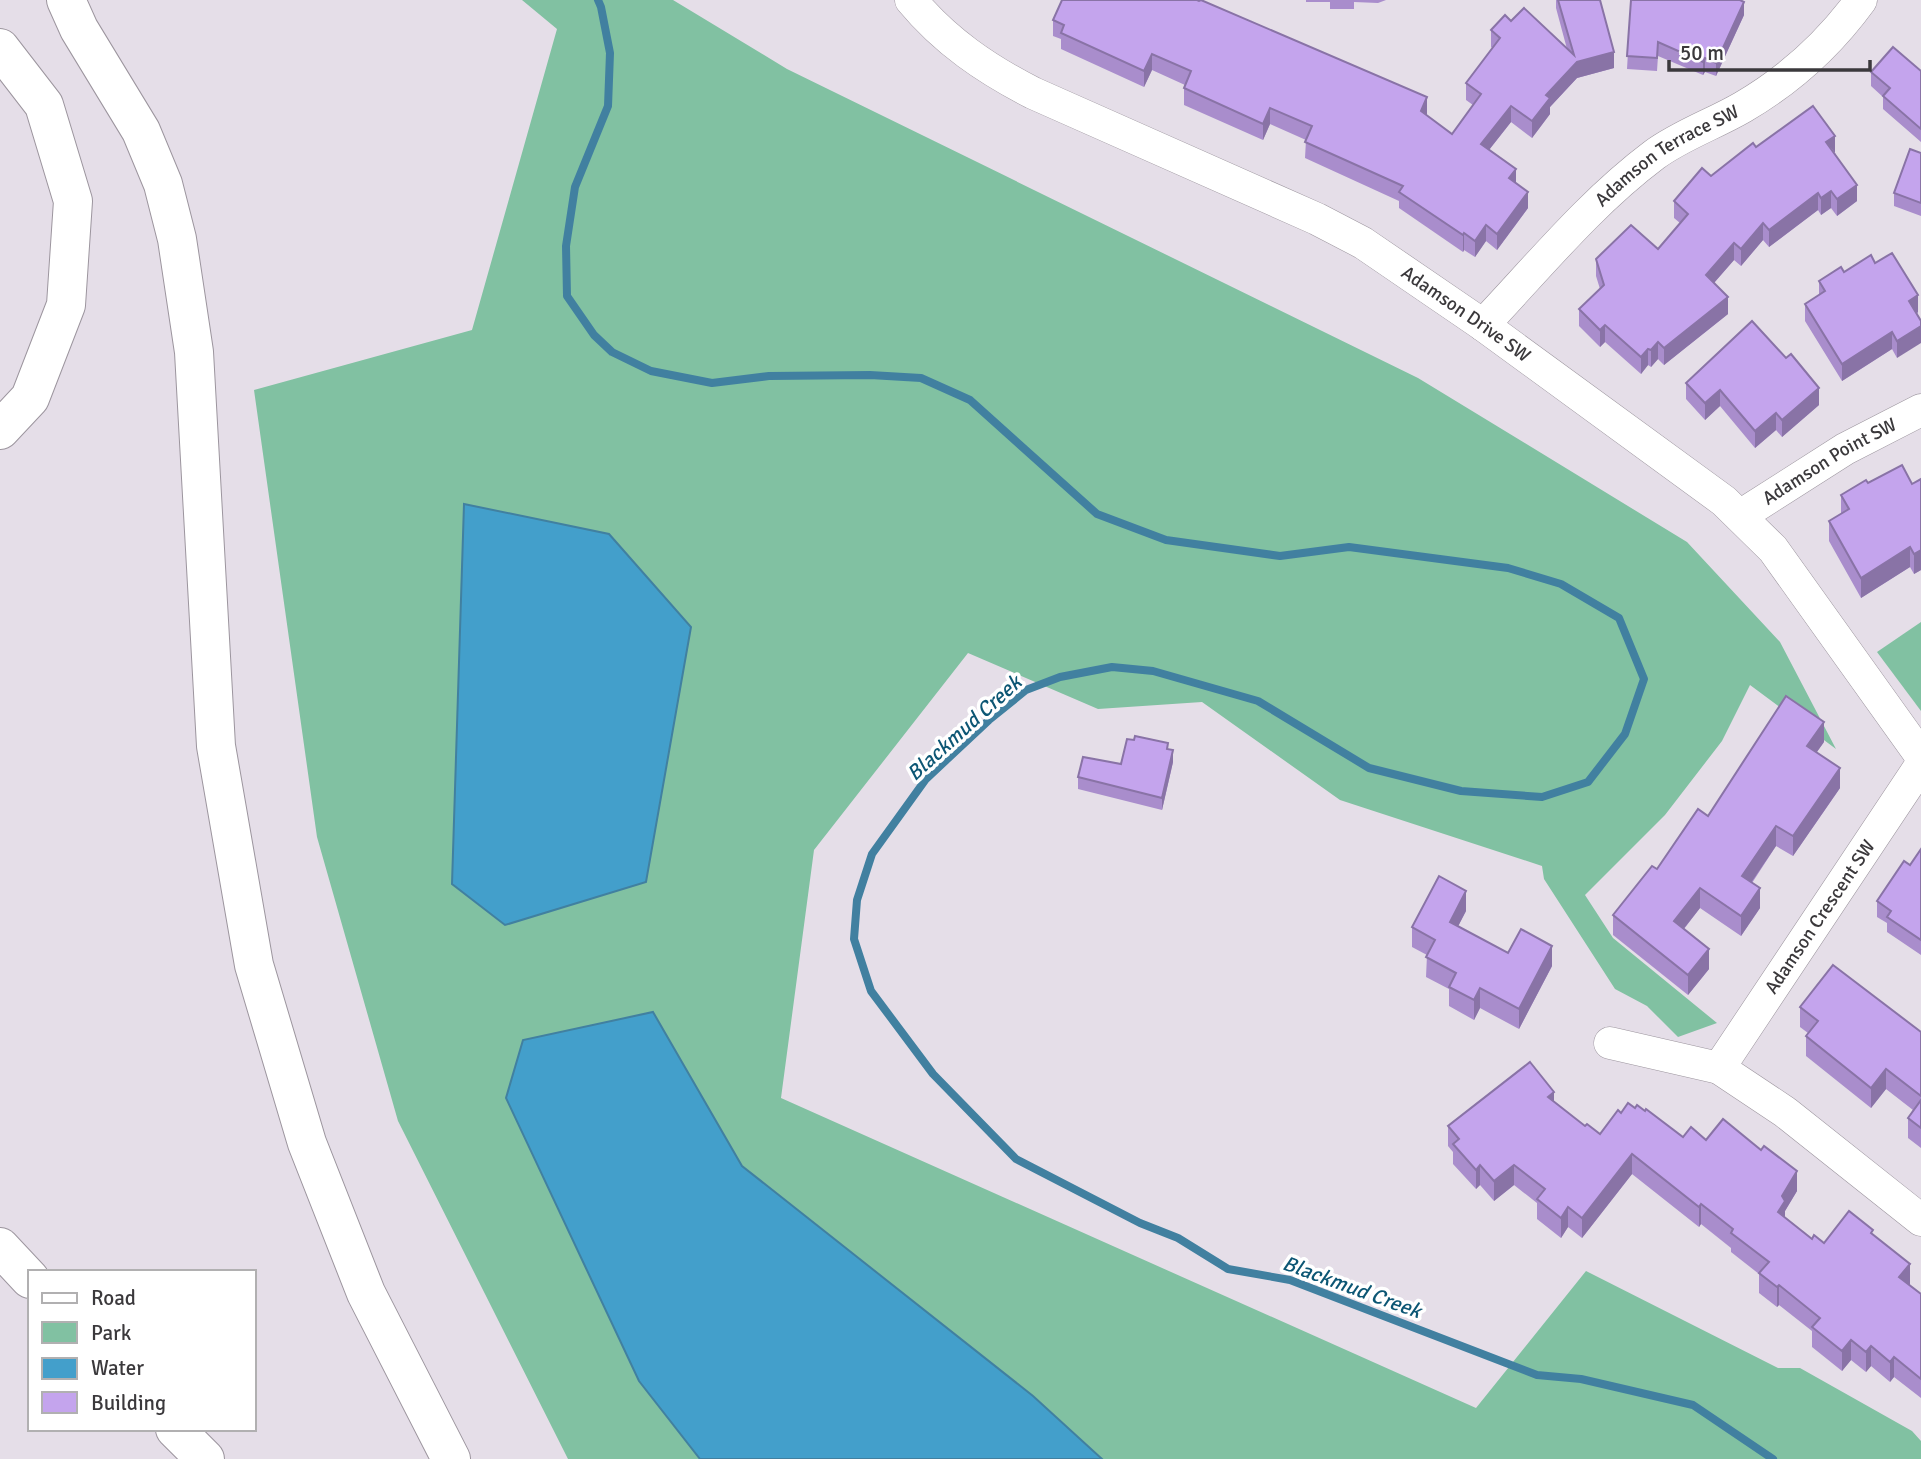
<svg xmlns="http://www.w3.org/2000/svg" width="1921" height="1459" viewBox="0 0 1921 1459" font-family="Signika,sans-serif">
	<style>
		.green { fill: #81c1a2 }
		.water { fill: #439fcb; stroke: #4180a0; stroke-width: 2 }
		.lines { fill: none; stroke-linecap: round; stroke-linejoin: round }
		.stream { stroke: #4180a0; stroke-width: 8 }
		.street-casing { stroke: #9c959e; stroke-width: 33 }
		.highway-casing { stroke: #9c959e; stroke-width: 40 }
		.street { stroke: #fff; stroke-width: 32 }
		.highway { stroke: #fff; stroke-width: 38 }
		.wall { fill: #a98dcc }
		.shaded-wall { fill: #8973a6 }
		.building { fill: #c4a4ed; stroke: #8973a6; stroke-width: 2 }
		.labels { text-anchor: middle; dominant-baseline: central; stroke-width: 7; stroke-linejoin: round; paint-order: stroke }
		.street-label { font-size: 19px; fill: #3b393c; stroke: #fff }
		.water-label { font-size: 21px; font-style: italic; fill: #0c5674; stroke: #fff }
	</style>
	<rect width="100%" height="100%" fill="#e5dee8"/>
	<g class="green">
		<path d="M522 0H673L787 69 1418 378 1687 542 1780 642 1836 749 1750 685 1722 741 1665 815 1585 895 1613 938 1717 1023 1678 1037 1647 1006 1615 989 1544 879 1542 866 1340 800 1202 702 1098 709 968 653 814 850 781 1098 1476 1408 1586 1271 1778 1368H1800L1912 1431 1921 1441V1459H568L398 1121 317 837 254 390 472 330 557 29Z"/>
		<path d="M1921 622V711L1877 652Z"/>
	</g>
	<g class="water">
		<path d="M464 504 609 534 691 627 646 882 505 925 452 884Z"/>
		<path d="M653 1012 742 1166 1033 1396 1102 1459H700L639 1381 506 1098 523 1040Z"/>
	</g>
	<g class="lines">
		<path class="stream" d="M598 0 601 7 610 53 608 106 575 187 566 246 567 296 594 335 612 352 651 371 712 383 769 376 870 375 921 378 970 400 1097 514 1166 540 1280 556 1349 547 1508 568 1561 584 1619 618 1644 679 1625 734 1588 782 1542 797 1461 791 1369 768 1258 701 1153 671 1112 667 1060 677 1026 690 989 720 926 779 872 854 857 900 854 939 871 991 933 1074 1016 1159 1140 1223 1178 1238 1228 1269 1290 1280 1537 1375 1581 1379 1693 1405 1773 1459"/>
		<defs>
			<g id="street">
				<path id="s1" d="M911 0C945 41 986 69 1033 93L1317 219 1363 243 1483 325 1724 501 1773 549 1921 756"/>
				<path id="s2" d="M1483 325C1538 267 1590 203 1654 155 1681 135 1714 124 1743 107 1789 80 1829 44 1861 0"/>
				<path id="s3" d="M1740 516 1845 449 1921 410"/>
				<path d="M1921 765 1719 1068 1785 1112 1921 1220"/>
				<path d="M1610 1043 1719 1068"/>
			</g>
			<g id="highway">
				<path d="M66 0 79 29 141 131 163 184 177 239 194 352 216 746 254 965 307 1143 366 1293 451 1459"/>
				<path d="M0 48 44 105 73 201 66 305 30 398 0 430"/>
				<path d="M0 1247 30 1279"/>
				<path d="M175 1429 205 1459"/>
			</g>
		</defs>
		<use href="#street" class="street-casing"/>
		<use href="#highway" class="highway-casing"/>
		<use href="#street" class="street"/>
		<use href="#highway" class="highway"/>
	</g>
	<g class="wall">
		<path d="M1306 0H1386L1378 3 1354 2V9H1330V2H1306Z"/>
		<path d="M1556 0H1600L1614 68 1577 78 1550 107V114L1532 138 1511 122 1489 150 1516 183 1528 208 1497 250 1486 241 1475 257 1464 250 1463 252 1399 208V201L1305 158 1306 140 1270 124 1263 140 1184 105V88L1185 85 1152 70 1144 87 1061 49V39L1053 36V20L1427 114 1426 115 1452 134 1473 105 1466 100V83L1492 48 1491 47V30L1511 21 1567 49 1556 8Z"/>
		<path d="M1631 0 1744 15 1716 76 1705 72 1703 75 1658 56 1657 71 1627 69Z"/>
		<path d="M1921 71V142L1883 109V97L1871 86V72Z"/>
		<path d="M1756 147 1835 153 1857 201 1837 216 1831 208 1821 215 1818 210 1769 247 1763 240 1741 266 1734 260 1714 283 1728 314 1664 365 1658 359 1651 367 1648 365 1641 374 1605 342 1600 347 1579 326V309L1600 289 1596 276V259L1658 249 1680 223 1674 218V201Z"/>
		<path d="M1921 153V216L1894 206V193Z"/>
		<path d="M1875 263 1918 312 1897 358 1892 349 1842 381 1805 321V304L1819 295V281L1844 272Z"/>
		<path d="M1686 383 1819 405 1782 437 1776 430 1755 448 1720 406 1705 420 1686 399Z"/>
		<path d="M1921 479V570L1914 574 1910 567 1861 598 1829 541V521L1841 514V495L1868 483 1912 484Z"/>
		<path d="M1824 742 1816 753 1840 788 1793 856 1776 846 1752 883 1760 908 1741 936 1700 908 1684 929 1709 969 1688 995 1613 935V915L1708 816Z"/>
		<path d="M1168 749 1173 762 1162 810 1078 789V777Z"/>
		<path d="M1921 849V955L1887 932V923L1877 917V901L1910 865Z"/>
		<path d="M1466 911 1458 926 1508 953 1552 966 1519 1029 1480 1008 1474 1020 1449 1006V989L1426 977 1427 955 1412 947V927Z"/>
		<path d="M1800 1007 1921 1032V1148L1908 1138V1118L1913 1110 1886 1089 1871 1108 1806 1056V1036L1808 1033 1800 1027Z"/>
		<path d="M1554 1101 1585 1126 1600 1134 1621 1113 1635 1108 1683 1137 1706 1140 1797 1191 1785 1211V1217L1812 1239 1824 1243 1873 1234 1910 1284 1909 1285 1921 1294V1398L1894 1377 1890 1382 1871 1366 1866 1372 1851 1360 1842 1371 1812 1347V1331L1779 1305 1777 1307 1759 1293V1274L1731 1252V1248L1701 1224 1699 1227 1632 1174 1582 1238 1568 1227 1561 1238 1537 1219V1203L1514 1185 1494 1201 1480 1185 1476 1189 1453 1164V1152L1448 1146V1126Z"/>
	</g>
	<g class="shaded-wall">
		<path d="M1744 2V15L1716 76V63Z"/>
		<path d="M1614 52V68L1577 78 1550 107V114L1532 138V121L1546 95 1577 62Z"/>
		<path d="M1152 54V70L1144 87V71Z"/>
		<path d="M1705 58V72L1703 75V62Z"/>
		<path d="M1427 97V114L1421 128V111Z"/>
		<path d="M1511 106V122L1481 160V144Z"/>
		<path d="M1270 108V124L1263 140V124Z"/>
		<path d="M1835 136V153L1826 142Z"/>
		<path d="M1516 169V185L1509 178Z"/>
		<path d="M1857 185V201L1837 216V199Z"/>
		<path d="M1831 191V208L1821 215V198Z"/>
		<path d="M1528 192V208L1497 250V234Z"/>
		<path d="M1818 193V210L1769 247V230Z"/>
		<path d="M1763 223V240L1741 266V249Z"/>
		<path d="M1486 225V241L1475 257V241Z"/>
		<path d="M1464 233V250L1463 252V235Z"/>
		<path d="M1734 243V260L1706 292V275Z"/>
		<path d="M1918 295V312L1909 318V301Z"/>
		<path d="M1728 297V314L1664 365V348Z"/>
		<path d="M1605 325V342L1600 347V330Z"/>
		<path d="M1921 326V343L1897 358V341Z"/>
		<path d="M1892 332V349L1842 381V364Z"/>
		<path d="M1658 342V359L1651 367V350Z"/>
		<path d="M1648 349V365L1641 374V357Z"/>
		<path d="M1819 388V405L1782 437V420Z"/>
		<path d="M1720 390V406L1705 420V403Z"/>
		<path d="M1776 413V430L1755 448V431Z"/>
		<path d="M1910 547V567L1861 598V578Z"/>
		<path d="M1921 550V570L1914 574V554Z"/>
		<path d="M1824 722V742L1807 766V746Z"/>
		<path d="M1173 750V762L1162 810V798Z"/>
		<path d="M1840 768V788L1793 856V836Z"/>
		<path d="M1776 826V846L1742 896V876Z"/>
		<path d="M1700 888V908L1674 941V921Z"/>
		<path d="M1760 888V908L1741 936V916Z"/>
		<path d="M1466 891V911L1450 942V922Z"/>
		<path d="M1552 946V966L1519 1029V1009Z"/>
		<path d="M1709 949V969L1688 995V975Z"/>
		<path d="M1480 988V1008L1474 1020V1000Z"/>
		<path d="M1886 1069V1089L1871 1108V1088Z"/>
		<path d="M1554 1092V1112L1548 1097Z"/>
		<path d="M1632 1154V1174L1582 1238V1218Z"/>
		<path d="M1480 1165V1185L1476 1189V1170Z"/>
		<path d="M1514 1165V1185L1494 1201V1181Z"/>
		<path d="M1797 1171V1191L1785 1211V1221L1778 1212 1782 1196Z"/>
		<path d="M1701 1204V1224L1699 1227V1207Z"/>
		<path d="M1568 1207V1227L1561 1238V1218Z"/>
		<path d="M1910 1264V1284L1899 1297V1277Z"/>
		<path d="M1779 1285V1305L1777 1307V1287Z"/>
		<path d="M1851 1340V1360L1842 1371V1351Z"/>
		<path d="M1871 1346V1366L1866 1372V1352Z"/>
		<path d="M1894 1357V1377L1890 1382V1362Z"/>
	</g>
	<g class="building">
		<path d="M1062 0H1197L1199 1 1201 0 1427 97 1421 111 1452 134 1481 94 1466 83 1500 38 1491 30 1505 15 1511 21 1524 8 1574 55 1558 0H1600L1614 52 1577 62 1546 95 1550 98 1532 121 1511 106 1481 144 1516 169 1509 178 1528 192 1497 234 1486 225 1475 241 1464 233 1463 235 1399 192 1403 186 1305 142 1312 126 1270 108 1263 124 1184 88 1191 71 1152 54 1144 71 1061 33 1064 25 1053 20Z"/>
		<path d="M1631 0H1740L1744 2 1716 63 1705 58 1703 62 1658 42 1657 58 1627 56Z"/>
		<path d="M1893 47 1921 71V129L1883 96 1890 88 1871 72Z"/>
		<path d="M1813 106 1835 136 1826 142 1857 185 1837 199 1831 191 1821 198 1818 193 1769 230 1763 223 1741 249 1734 243 1706 275 1728 297 1664 348 1658 342 1651 350 1648 349 1641 357 1605 325 1600 330 1579 309 1604 285 1596 259 1631 225 1658 249 1688 214 1674 201 1702 168 1711 176 1753 143 1756 147Z"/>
		<path d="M1910 149 1921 153V203L1894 193Z"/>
		<path d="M1892 253 1918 295 1909 301 1921 321V326L1897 341 1892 332 1842 364 1805 304 1825 291 1819 281 1841 267 1844 272 1871 255 1875 263Z"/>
		<path d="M1752 321 1786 358 1791 354 1819 388 1782 420 1776 413 1755 431 1720 390 1705 403 1686 383Z"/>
		<path d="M1902 465 1912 484 1921 479V550L1914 554 1910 547 1861 578 1829 521 1849 509 1841 495 1866 480 1868 483Z"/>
		<path d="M1786 696 1824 722 1807 746 1840 768 1793 836 1776 826 1742 876 1760 888 1741 916 1700 888 1674 921 1709 949 1688 975 1613 915 1652 866 1657 869 1698 809 1708 816Z"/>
		<path d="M1135 736 1168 743 1167 749 1173 750 1162 798 1078 777 1083 757 1121 764 1127 739 1134 740Z"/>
		<path d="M1921 849V940L1887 917 1891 911 1877 901 1904 861 1910 865Z"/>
		<path d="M1439 876 1466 891 1450 922 1508 953 1521 929 1552 946 1519 1009 1480 988 1474 1000 1449 987 1456 973 1426 957 1435 940 1412 927Z"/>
		<path d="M1833 965 1921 1032V1096L1886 1069 1871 1088 1806 1036 1818 1021 1800 1007Z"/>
		<path d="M1530 1062 1554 1092 1548 1097 1585 1126 1587 1124 1600 1134 1618 1110 1621 1113 1628 1103 1635 1108 1637 1105 1645 1111 1646 1109 1683 1137 1691 1127 1706 1140 1723 1119 1761 1150 1764 1146 1797 1171 1782 1196 1785 1201 1778 1212 1812 1239 1814 1235 1824 1243 1849 1211 1873 1230 1871 1233 1910 1264 1899 1277 1921 1294V1379L1894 1357 1890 1362 1871 1346 1866 1352 1851 1340 1842 1351 1812 1327 1820 1318 1779 1285 1777 1287 1759 1273 1769 1262 1731 1233 1733 1229 1701 1204 1699 1207 1632 1154 1582 1218 1568 1207 1561 1218 1537 1199 1545 1189 1514 1165 1494 1181 1480 1165 1476 1170 1453 1144 1459 1139 1448 1126Z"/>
		<path d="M1921 1100V1128L1908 1118Z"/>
	</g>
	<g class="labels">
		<g class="street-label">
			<text stroke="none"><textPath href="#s2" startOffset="252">Adamson Terrace SW</textPath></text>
			<text stroke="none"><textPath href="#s1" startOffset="642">Adamson Drive SW</textPath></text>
			<text stroke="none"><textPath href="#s3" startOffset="105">Adamson Point SW</textPath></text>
			<text transform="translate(1820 917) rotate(-56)">Adamson Crescent SW</text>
		</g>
		<g class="water-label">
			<text transform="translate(964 728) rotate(-42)">Blackmud Creek</text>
			<text transform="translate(1352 1287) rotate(20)">Blackmud Creek</text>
		</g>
	</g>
	<rect x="28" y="1270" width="228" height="161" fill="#ffffff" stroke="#b1b0b1" stroke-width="2"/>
	<rect x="42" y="1293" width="35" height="10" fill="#ffffff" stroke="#b1b0b1" stroke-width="2"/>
	<text x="91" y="1305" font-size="21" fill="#3b393c">Road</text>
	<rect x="42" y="1322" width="35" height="21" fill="#81c1a2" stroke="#b1b0b1" stroke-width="2"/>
	<text x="91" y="1340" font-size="21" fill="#3b393c">Park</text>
	<rect x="42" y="1358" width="35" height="21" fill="#439fcb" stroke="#b1b0b1" stroke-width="2"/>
	<text x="91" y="1375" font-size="21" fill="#3b393c">Water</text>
	<rect x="42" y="1392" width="35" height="21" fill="#c4a4ed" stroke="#b1b0b1" stroke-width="2"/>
	<text x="91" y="1410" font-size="21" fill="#3b393c">Building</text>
	<path d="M1669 60v10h201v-10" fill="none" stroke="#3b393c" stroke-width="3.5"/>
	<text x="1680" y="60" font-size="21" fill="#3b393c" stroke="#ffffff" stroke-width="5" paint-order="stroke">50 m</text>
</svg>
